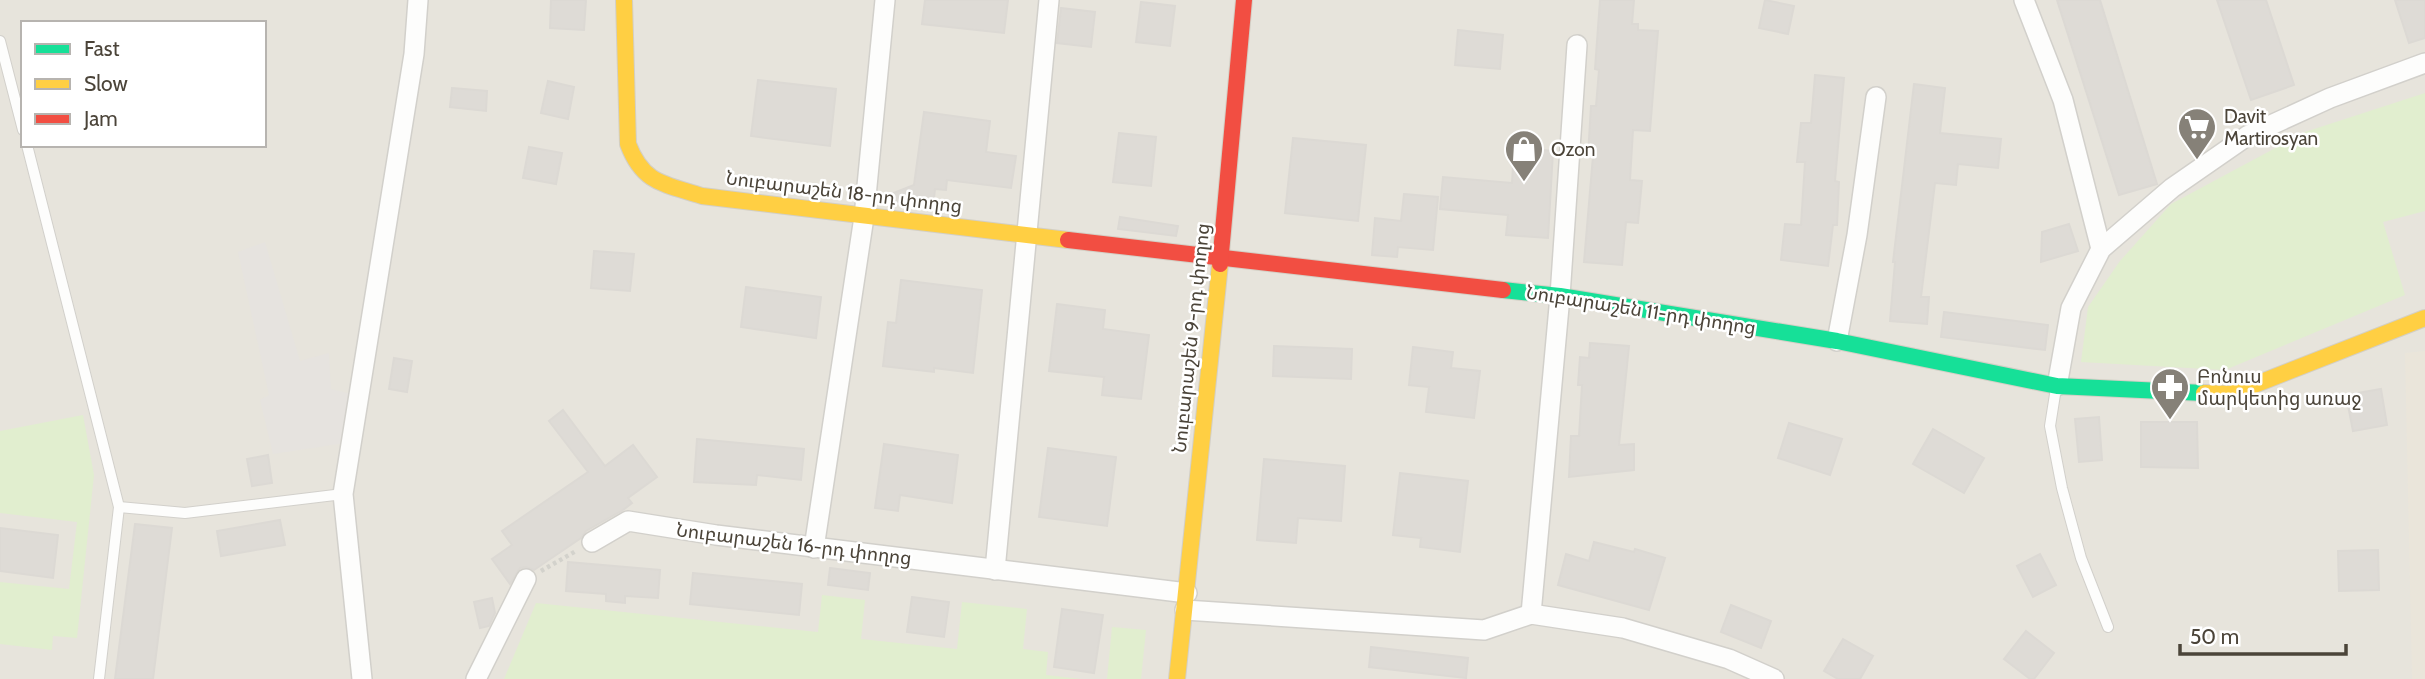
<svg xmlns="http://www.w3.org/2000/svg" width="2425" height="679" viewBox="0 0 2425 679" font-family="Cabin,'Noto Sans Armenian',sans-serif">
	<style>
		.residential { fill: #e7e4dc; fill-rule: evenodd }
		.education { fill: #eae5da }
		.green { fill: #e1eecf }
		.parking { fill: #e6e3df }
		.building { fill: #dedbd6; stroke: #dcd9d4; stroke-width: 2 }
		.lines { fill: none; stroke-linecap: round; stroke-linejoin: round }
		.lane-casing { stroke: #d2d0cb; stroke-width: 12 }
		.street-casing { stroke: #d2d0cb; stroke-width: 22 }
		.fast-casing { stroke: #d3cfc5; stroke-width: 18 }
		.slow-casing { stroke: #d3cfc5; stroke-width: 18 }
		.jam-casing { stroke: #d3cfc5; stroke-width: 18 }
		.path { stroke: #d3d2cc; stroke-width: 4.5; stroke-dasharray: 3.5 3.5; stroke-linecap: butt }
		.lane { stroke: #fdfdfc; stroke-width: 10 }
		.street { stroke: #fdfdfc; stroke-width: 19 }
		.fast { stroke: #16e098; stroke-width: 16 }
		.slow { stroke: #ffcf43; stroke-width: 16 }
		.jam { stroke: #f24e42; stroke-width: 16 }
		.labels { text-anchor: middle; dominant-baseline: central; stroke-width: 5; stroke-linejoin: round; paint-order: stroke }
		.poi-label { font-size: 19px; fill: #4b4439; stroke: #fff; text-anchor: start }
		.street-label { font-size: 19px; fill: #4b4439; stroke: #fff }
	</style>
	<rect width="100%" height="100%" fill="#f4f2ee"/>
	<path class="residential" d="M0 0H2425V679H0ZM23 23H264V145H23Z"/>
	<path class="education" d="M2425 351V679H2412L2405 353Z"/>
	<g class="green">
		<path d="M2425 93V211L2383 222 2405 295 2225 370 2081 362 2088 307 2120 261 2171 204 2305 132Z"/>
		<path d="M83 415 94 475 77 638 53 636 52 650 0 644V582L69 589 77 522 0 513V431Z"/>
		<path d="M822 595 865 600 861 639 957 649 962 602 1027 609 1023 649 1048 652 1046 675 1081 679H504L536 603 818 632Z"/>
		<path d="M1112 627 1146 630 1141 679H1107Z"/>
	</g>
	<path class="parking" d="M265 242 300 361 329 353 331 389 356 395 345 443 273 454 260 400 269 395 238 252Z"/>
	<g class="building">
		<path d="M551 0H586L584 30 550 28Z"/>
		<path d="M925 0H1008L1004 33 922 24Z"/>
		<path d="M1600 0H1634L1632 24H1638V30L1658 31 1650 131 1633 130 1630 180 1642 181 1638 223 1626 222 1622 265 1584 262 1593 156H1588L1591 106H1596L1599 70 1595 69Z"/>
		<path d="M1765 0 1794 6 1788 34 1759 28Z"/>
		<path d="M2057 0H2100L2157 184 2119 195Z"/>
		<path d="M2217 0H2266L2294 85 2251 100Z"/>
		<path d="M2395 0H2425V38L2409 43Z"/>
		<path d="M1141 2 1175 6 1170 46 1136 42Z"/>
		<path d="M1061 8 1095 12 1091 47 1057 43Z"/>
		<path d="M1458 30 1503 35 1500 69 1455 65Z"/>
		<path d="M1815 75 1844 78 1835 181 1839 182 1837 225H1833L1828 266 1781 260 1785 224 1801 225 1805 162H1797L1801 123H1811Z"/>
		<path d="M758 80 836 89 830 146 751 136Z"/>
		<path d="M548 81 574 87 568 119 541 113Z"/>
		<path d="M1914 84 1945 88 1940 133 2001 139 1998 168 1958 164 1956 185 1935 183 1921 297H1929L1927 324 1890 321 1895 262H1893Z"/>
		<path d="M452 88 487 91 486 111 450 107Z"/>
		<path d="M924 112 990 121 986 152 1016 156 1011 188 947 180 946 190 935 189 933 207 878 199 914 185Z"/>
		<path d="M1119 133 1156 137 1151 186 1113 182Z"/>
		<path d="M1293 138 1366 145 1358 221 1285 213Z"/>
		<path d="M529 147 562 153 556 184 523 178Z"/>
		<path d="M1514 148 1553 151 1548 238 1506 235 1508 215 1440 209 1443 177 1512 183Z"/>
		<path d="M1404 194 1438 197 1433 250 1398 247 1397 257 1372 255 1375 218 1401 221Z"/>
		<path d="M1120 217 1178 226 1176 236 1118 229Z"/>
		<path d="M2069 224 2078 251 2041 262 2042 232Z"/>
		<path d="M594 251 634 254 630 291 591 288Z"/>
		<path d="M901 280 982 290 973 373 934 368V372L883 366 888 322 896 323Z"/>
		<path d="M746 287 821 297 816 338 741 327Z"/>
		<path d="M1057 304 1105 310 1103 329 1149 335 1141 399 1102 395 1104 377 1049 371Z"/>
		<path d="M1944 312 2048 325 2045 350 1941 337Z"/>
		<path d="M1590 343 1629 346 1619 445 1634 444V470L1569 477 1571 436H1579L1582 385H1578L1580 357 1589 358Z"/>
		<path d="M1274 346 1352 349 1351 379 1273 376Z"/>
		<path d="M1413 347 1453 352 1451 368 1480 371 1474 418 1426 412 1429 387 1409 385Z"/>
		<path d="M394 358 412 361 407 392 389 389Z"/>
		<path d="M2381 389 2387 425 2353 431 2346 395Z"/>
		<path d="M563 410 605 466 633 445 657 477 628 498 632 503 623 510 586 531 581 538 534 570 526 567 520 568 510 584 492 559 512 545 502 531 588 472 549 421Z"/>
		<path d="M2099 417 2102 460 2079 462 2075 419Z"/>
		<path d="M2141 422H2197L2198 468 2141 467Z"/>
		<path d="M1789 423 1842 439 1830 475 1778 458Z"/>
		<path d="M1933 429 1984 458 1964 493 1913 464Z"/>
		<path d="M697 439 804 449 801 480 757 475 756 485 694 482Z"/>
		<path d="M884 444 958 455 952 503 900 495 898 511 875 508Z"/>
		<path d="M1048 448 1116 457 1107 526 1039 517Z"/>
		<path d="M268 455 272 483 252 486 247 459Z"/>
		<path d="M1264 459 1345 466 1341 521 1298 518 1296 543 1257 540Z"/>
		<path d="M1400 473 1468 481 1460 552 1420 547 1421 538 1393 535Z"/>
		<path d="M280 520 285 545 221 556 217 531Z"/>
		<path d="M135 524 172 528 153 679H115Z"/>
		<path d="M0 528 58 535 53 578 0 571Z"/>
		<path d="M1594 542 1634 552 1635 549 1665 558 1649 610 1558 585 1566 554 1589 561Z"/>
		<path d="M2378 550 2379 590 2339 591 2338 551Z"/>
		<path d="M2040 554 2056 585 2033 597 2017 566Z"/>
		<path d="M568 562 660 570 658 598 625 596V603L606 601V594L566 591Z"/>
		<path d="M830 568 870 573 868 590 828 585Z"/>
		<path d="M693 573 802 584 799 615 690 604Z"/>
		<path d="M912 597 949 602 944 637 907 632Z"/>
		<path d="M492 598 495 613 489 626 480 628 474 602Z"/>
		<path d="M1731 605 1771 621 1761 648 1721 632Z"/>
		<path d="M1062 609 1103 615 1094 673 1054 667Z"/>
		<path d="M2026 631 2054 653 2034 679H2030L2004 659Z"/>
		<path d="M1843 639 1873 656 1860 679H1838L1824 671Z"/>
		<path d="M1371 647 1468 658 1466 678 1369 667Z"/>
	</g>
	<g class="lines">
		<defs>
			<g id="lane">
				<path d="M0 41 23 130"/>
				<path d="M27 145 119 507 99 679"/>
				<path d="M2056 388 2050 426 2062 488 2081 558 2108 627"/>
				<path d="M119 507 185 513 343 494"/>
			</g>
			<g id="street">
				<path d="M2024 0 2063 100 2101 249"/>
				<path d="M1837 341 1857 235 1876 97"/>
				<path d="M2057 386 2071 308 2101 249 2172 188 2247 136 2330 98 2425 63"/>
				<path d="M592 542 628 521 716 535 1187 593"/>
				<path d="M814 548 864 217 885 0"/>
				<path d="M995 570 1049 0"/>
				<path d="M1185 610 1484 630 1531 614 1623 628 1729 659 1774 679"/>
				<path d="M1531 614 1560 296 1577 45"/>
				<path d="M362 679 343 494 414 54 418 0"/>
				<path d="M476 679 526 579"/>
			</g>
			<path id="fast" d="M1503 290 1560 296 1837 341 2057 386 2204 393"/>
			<g id="slow">
				<path d="M624 0 628 144C643 184 665 184 702 196L1068 240"/>
				<path d="M2204 393 2231 394 2425 318"/>
				<path d="M1177 679 1220 264"/>
			</g>
			<g id="jam">
				<path d="M1068 240 1503 290"/>
				<path d="M1220 264 1244 0"/>
			</g>
		</defs>
		<use href="#lane" class="lane-casing"/>
		<use href="#street" class="street-casing"/>
		<use href="#fast" class="fast-casing"/>
		<use href="#slow" class="slow-casing"/>
		<use href="#jam" class="jam-casing"/>
		<path class="path" d="M541 571 576 551"/>
		<use href="#lane" class="lane"/>
		<use href="#street" class="street"/>
		<use href="#fast" class="fast"/>
		<use href="#slow" class="slow"/>
		<use href="#jam" class="jam"/>
	</g>
	<defs>
		<symbol id="supermarket-pin" viewBox="-11 -11 22 30"><path d="M0 17L-7.5 6A9.5 9.5 0 1 1 7.5 6Z" fill="#868178" stroke="#fff"/><path d="M-6-5.5h2.5l.6 2H6L4.5 2H-2.5L-4.4-4H-6ZM-1.5 3.2a1.3 1.3 0 1 0 .1 0ZM3 3.2a1.3 1.3 0 1 0 .1 0Z" fill="#fff"/></symbol>
		<symbol id="shop-pin" viewBox="-11 -11 22 30"><path d="M0 17L-7.5 6A9.5 9.5 0 1 1 7.5 6Z" fill="#868178" stroke="#fff"/><path d="M-5-2.5h2.3a2.7 3.5 0 0 1 5.4 0H5L5.5 6h-11ZM-1.5-2.5h3a1.5 2.3 0 0 0-3 0Z" fill="#fff"/></symbol>
		<symbol id="pharmacy-pin" viewBox="-11 -11 22 30"><path d="M0 17L-7.5 6A9.5 9.5 0 1 1 7.5 6Z" fill="#868178" stroke="#fff"/><path d="M-2-6h4v4h4v4h-4v4h-4v-4h-4v-4h4Z" fill="#fff"/></symbol>
	</defs>
	<g fill-rule="evenodd">
		<use href="#supermarket-pin" x="2175" y="105" width="44" height="60"/>
		<use href="#shop-pin" x="1502" y="127" width="44" height="60"/>
		<use href="#pharmacy-pin" x="2148" y="365" width="44" height="60"/>
	</g>
	<g class="labels">
		<g class="poi-label">
			<text x="2224" y="116">Davit<tspan x="2224" dy="22">Martirosyan</tspan></text>
			<text x="1551" y="149">Ozon</text>
			<text x="2197" y="376">Բոնուս<tspan x="2197" dy="22">մարկետից առաջ</tspan></text>
		</g>
		<g class="street-label">
			<text transform="translate(844 192) rotate(7)">Նուբարաշեն 18-րդ փողոց</text>
			<text transform="translate(1641 310) rotate(9)">Նուբարաշեն 11-րդ փողոց</text>
			<text transform="translate(1191 338) rotate(-84)">Նուբարաշեն 9-րդ փողոց</text>
			<text transform="translate(794 544) rotate(7)">Նուբարաշեն 16-րդ փողոց</text>
		</g>
	</g>
	<rect x="21" y="21" width="245" height="126" fill="#ffffff" stroke="#b7b4b0" stroke-width="2"/>
	<rect x="35" y="44" width="35" height="10" fill="#16e098" stroke="#b7b4b0" stroke-width="2"/>
	<text x="84" y="56" font-size="21" fill="#4b4439">Fast</text>
	<rect x="35" y="79" width="35" height="10" fill="#ffcf43" stroke="#b7b4b0" stroke-width="2"/>
	<text x="84" y="91" font-size="21" fill="#4b4439">Slow</text>
	<rect x="35" y="114" width="35" height="10" fill="#f24e42" stroke="#b7b4b0" stroke-width="2"/>
	<text x="84" y="126" font-size="21" fill="#4b4439">Jam</text>
	<path d="M2180 644v10h166v-10" fill="none" stroke="#4b4439" stroke-width="3.5"/>
	<text x="2190" y="644" font-size="21" fill="#4b4439" stroke="#ffffff" stroke-width="5" paint-order="stroke">50 m</text>
</svg>
